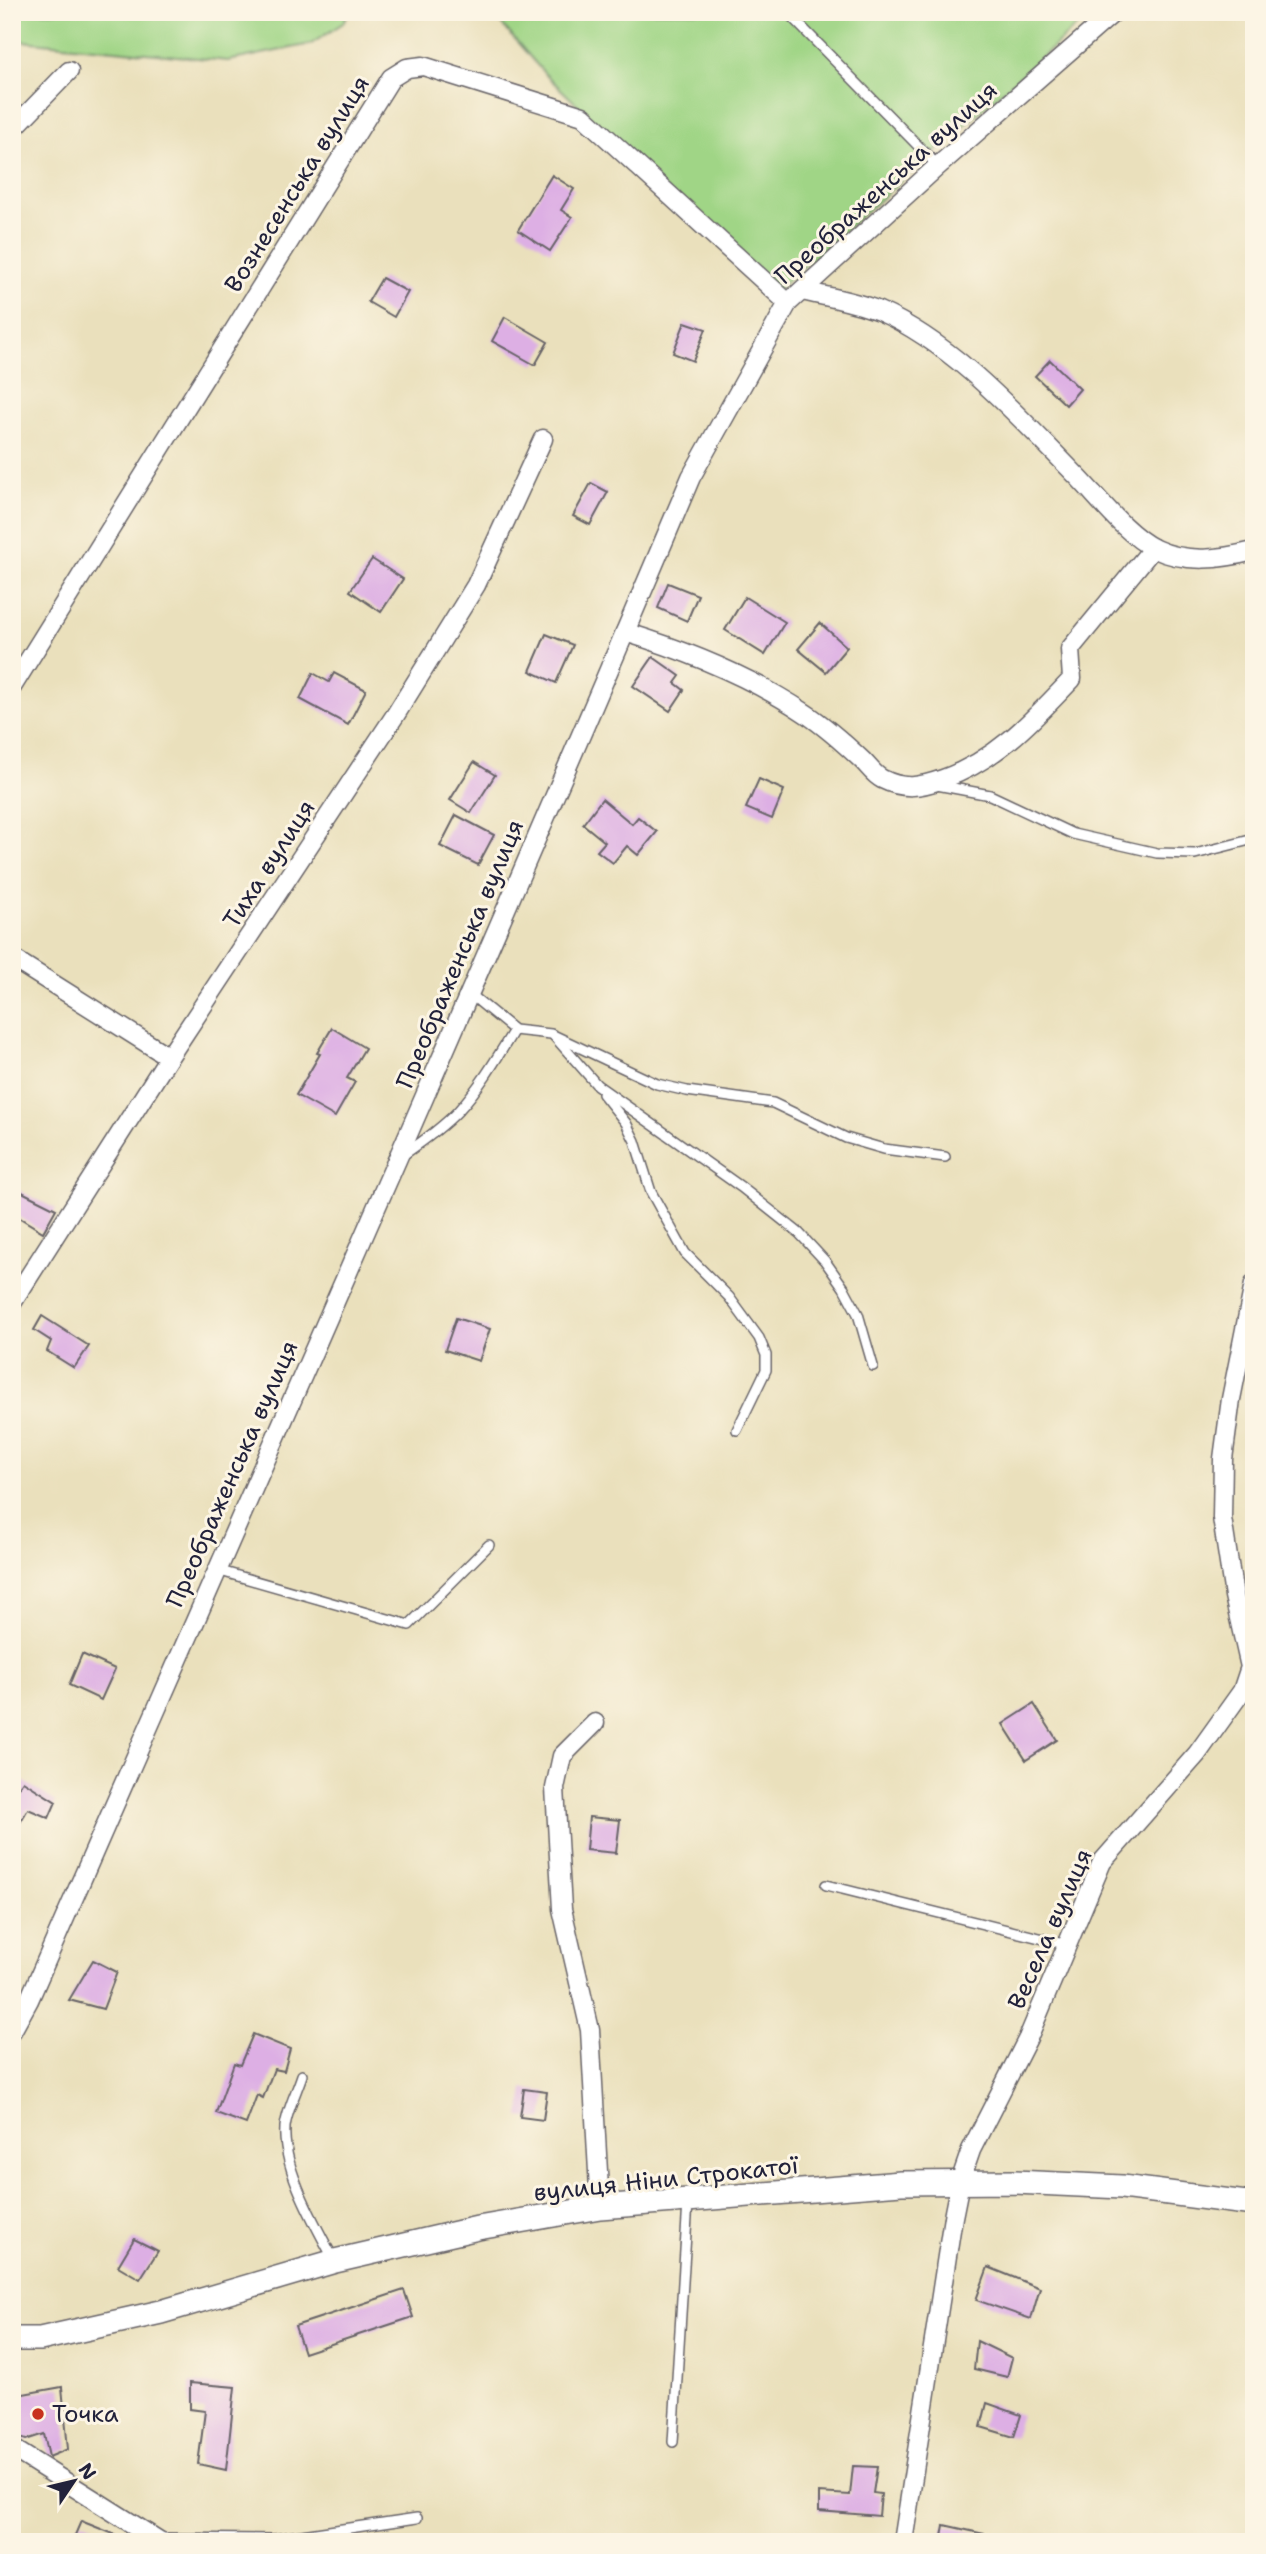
<svg xmlns="http://www.w3.org/2000/svg" width="1266" height="2554" viewBox="0 0 1266 2554" font-family="'Shantell Sans',sans-serif">
	<style>
		.green { fill: #a0d586; stroke: #617c60; stroke-width: 2 }
		.building { fill: #ddafe4 }
		.lines { fill: none; stroke-linecap: round; stroke-linejoin: round }
		.service-casing { stroke: #686468; stroke-width: 12 }
		.minor-casing { stroke: #686468; stroke-width: 21 }
		.tertiary-casing { stroke: #686468; stroke-width: 26 }
		.service { stroke: #fff; stroke-width: 9 }
		.minor { stroke: #fff; stroke-width: 18 }
		.tertiary { stroke: #fff; stroke-width: 23 }
		.poi-dot { fill: #c8321e; stroke: #fcf5e5; stroke-width: 2.5 }
		.labels { text-anchor: middle; dominant-baseline: central; stroke-width: 6; stroke-linejoin: round; paint-order: stroke }
		.street-label { font-size: 24px; fill: #22223b; stroke: #fcf5e5 }
		.poi-label { font-size: 24px; fill: #22223b; stroke: #fcf5e5; text-anchor: start }
	</style>
	<rect width="100%" height="100%" fill="#fcf5e5"/>
	<filter id="ink" filterUnits="userSpaceOnUse"><feTurbulence type="fractalNoise" baseFrequency=".0143" numOctaves="2"/><feDisplacementMap in="SourceGraphic" scale="14" xChannelSelector="R" yChannelSelector="G"/><feConvolveMatrix kernelMatrix="1 2 1 2 8 2 1 2 1" color-interpolation-filters="sRGB"/></filter>
	<filter id="wash" filterUnits="userSpaceOnUse"><feTurbulence type="fractalNoise" baseFrequency=".00686" numOctaves="4" result="noise"/><feDisplacementMap in="SourceGraphic" scale="28" xChannelSelector="R" yChannelSelector="G"/><feGaussianBlur stdDeviation="1.57" result="paint"/><feColorMatrix in="noise" values="0 0 0 0 0 0 0 0 0 0 0 0 0 0 0 0 0 1.4 0 .05"/><feComposite in="paint" operator="in"/></filter>
	<g filter="url(#wash)">
		<rect width="100%" height="100%" fill="#eae0bc"/>
		<g class="green">
			<path d="M12 12H349L343 23 311 44 228 61 12 40Z"/>
			<path d="M491 12H1093L774 293 545 74Z"/>
		</g>
		<g id="blocks">
			<g class="building">
				<path d="M552 175 574 189 561 210 572 217 550 251 518 230Z"/>
				<path d="M382 278 408 292 394 317 368 302Z"/>
				<path d="M505 317 548 342 535 365 492 341Z"/>
				<path d="M685 322 706 329 693 361 673 353Z"/>
				<path d="M1050 360 1080 389 1066 405 1035 376Z"/>
				<path d="M591 483 608 492 590 525 573 516Z"/>
				<path d="M372 559 403 579 381 612 350 591Z"/>
				<path d="M668 583 698 595 687 621 658 608Z"/>
				<path d="M745 597 785 622 765 655 725 630Z"/>
				<path d="M820 623 847 647 826 672 798 649Z"/>
				<path d="M546 634 573 645 556 683 530 671Z"/>
				<path d="M653 657 680 676 675 683 684 690 670 711 633 686Z"/>
				<path d="M313 673 329 682 334 673 366 690 348 725 300 699Z"/>
				<path d="M474 762 495 775 471 813 450 800Z"/>
				<path d="M759 779 784 790 772 819 746 808Z"/>
				<path d="M602 799 632 824 638 817 657 832 638 855 627 846 613 863 597 851 605 842 583 824Z"/>
				<path d="M456 815 494 835 478 865 440 846Z"/>
				<path d="M332 1028 365 1048 347 1078 355 1082 335 1117 296 1095 320 1054 317 1053Z"/>
				<path d="M12 1187 56 1209 43 1232 12 1213Z"/>
				<path d="M42 1316 89 1346 74 1368 47 1351 51 1341 34 1330Z"/>
				<path d="M456 1318 490 1329 479 1361 445 1350Z"/>
				<path d="M82 1654 115 1669 101 1700 69 1685Z"/>
				<path d="M1034 1704 1057 1740 1026 1760 1003 1724Z"/>
				<path d="M23 1781 56 1802 49 1818 28 1809 12 1836V1796Z"/>
				<path d="M589 1817 620 1820 616 1853 586 1850Z"/>
				<path d="M93 1960 117 1972 103 2009 69 2000Z"/>
				<path d="M253 2034 290 2049 284 2071 274 2069 263 2098 257 2095 246 2124 216 2113 234 2063 240 2065Z"/>
				<path d="M524 2089 547 2092 543 2120 520 2117Z"/>
				<path d="M134 2239 158 2251 140 2279 118 2266Z"/>
				<path d="M988 2267 1040 2288 1031 2319 976 2300Z"/>
				<path d="M404 2290 413 2317 304 2353 295 2326Z"/>
				<path d="M977 2341 1012 2358 1007 2377 974 2369Z"/>
				<path d="M190 2383 235 2387 226 2470 198 2464 205 2411 190 2409Z"/>
				<path d="M62 2387 68 2449 49 2457 44 2434 26 2440 12 2435V2396Z"/>
				<path d="M987 2403 1021 2415 1014 2437 981 2427Z"/>
				<path d="M853 2466 877 2467 873 2493 881 2494 879 2516 819 2511V2493L850 2495Z"/>
				<path d="M81 2521 131 2541V2542H72Z"/>
				<path d="M944 2525 989 2535 988 2542H941Z"/>
			</g>
		</g>
	</g>
	<g filter="url(#ink)">
		<use href="#blocks" fill-opacity="0" stroke="#686468" stroke-width="2"/>
		<g class="lines">
			<defs>
				<g id="service">
					<path d="M787 12 938 166"/>
					<path d="M937 785 990 795 1073 834 1157 853 1195 854 1254 839"/>
					<path d="M470 994 514 1030 551 1034 657 1084 687 1091 773 1103 846 1138 884 1149 945 1157"/>
					<path d="M554 1036 597 1085 741 1187 799 1233 825 1261 844 1288 858 1314 873 1366"/>
					<path d="M603 1094 626 1123 635 1141 651 1192 685 1253 729 1297 759 1338 766 1355V1370L737 1430"/>
					<path d="M403 1155C422 1142 442 1128 458 1111 480 1087 497 1058 514 1030"/>
					<path d="M217 1570 409 1625 489 1545"/>
					<path d="M826 1885 1068 1945"/>
					<path d="M302 2075C297 2091 287 2110 285 2127 282 2168 315 2224 334 2260"/>
					<path d="M673 2442 688 2202"/>
					<path d="M158 2538 275 2539 417 2518"/>
				</g>
				<g id="minor">
					<path d="M12 130 69 71"/>
					<path d="M802 291C828 297 854 301 879 311 954 344 1017 415 1074 473 1098 497 1125 534 1155 549 1187 564 1221 559 1254 551"/>
					<path d="M625 632C687 651 751 677 805 713 825 726 845 744 863 761 869 767 874 775 882 779 904 790 920 787 943 779 997 760 1033 720 1072 679L1070 649 1153 548"/>
					<path d="M12 687 391 78 407 68 423 66 583 116 788 303"/>
					<path d="M12 958 169 1057"/>
					<path d="M12 1303 169 1057 396 714 476 585 543 439"/>
					<path d="M595 1723 562 1756 555 1788 562 1909 590 2030 600 2207"/>
					<path d="M12 2031 29 2000C251 1493 475 987 691 477L788 303 938 166 1114 12"/>
					<path d="M12 2448 161 2542"/>
					<path d="M903 2542 953 2217 960 2182 971 2150 1028 2038 1102 1862 1197 1754 1242 1691 1250 1667 1234 1596 1222 1518 1223 1459 1231 1399 1254 1284"/>
				</g>
				<path id="tertiary" d="M12 2339H40L161 2312 335 2261 478 2228 600 2207 901 2183 1015 2182 1122 2187 1254 2204"/>
			</defs>
			<use href="#service" class="service-casing"/>
			<use href="#minor" class="minor-casing"/>
			<use href="#tertiary" class="tertiary-casing"/>
			<use href="#service" class="service"/>
			<use href="#minor" class="minor"/>
			<use href="#tertiary" class="tertiary"/>
		</g>
	</g>
	<circle class="poi-dot" cx="38" cy="2414" r="7"/>
	<g class="labels">
		<g class="street-label">
			<text transform="translate(886 183) rotate(-42)">Преображенська вулиця</text>
			<text transform="translate(297 184) rotate(-58)">Вознесенська вулиця</text>
			<text transform="translate(269 864) rotate(-57)">Тиха вулиця</text>
			<text transform="translate(460 954) rotate(-67)">Преображенська вулиця</text>
			<text transform="translate(232 1474) rotate(-66)">Преображенська вулиця</text>
			<text transform="translate(1050 1929) rotate(-66)">Весела вулиця</text>
			<text transform="translate(666 2179) rotate(-6)">вулиця Ніни Строкатої</text>
		</g>
		<g class="poi-label">
			<text x="52" y="2414">Точка</text>
		</g>
	</g>
	<rect width="1266" height="2554" fill="none" stroke="#fcf5e5" stroke-width="42"/>
	<g transform="translate(74 2481) rotate(55)" stroke="#fcf5e5" stroke-width="5" paint-order="stroke">
	<path d="M0-5L12 26L0 18L-12 26Z" fill="#22223b"/>
	<text y="-10" font-size="19" font-weight="bold" text-anchor="middle" fill="#22223b">N</text>
	</g>
</svg>
